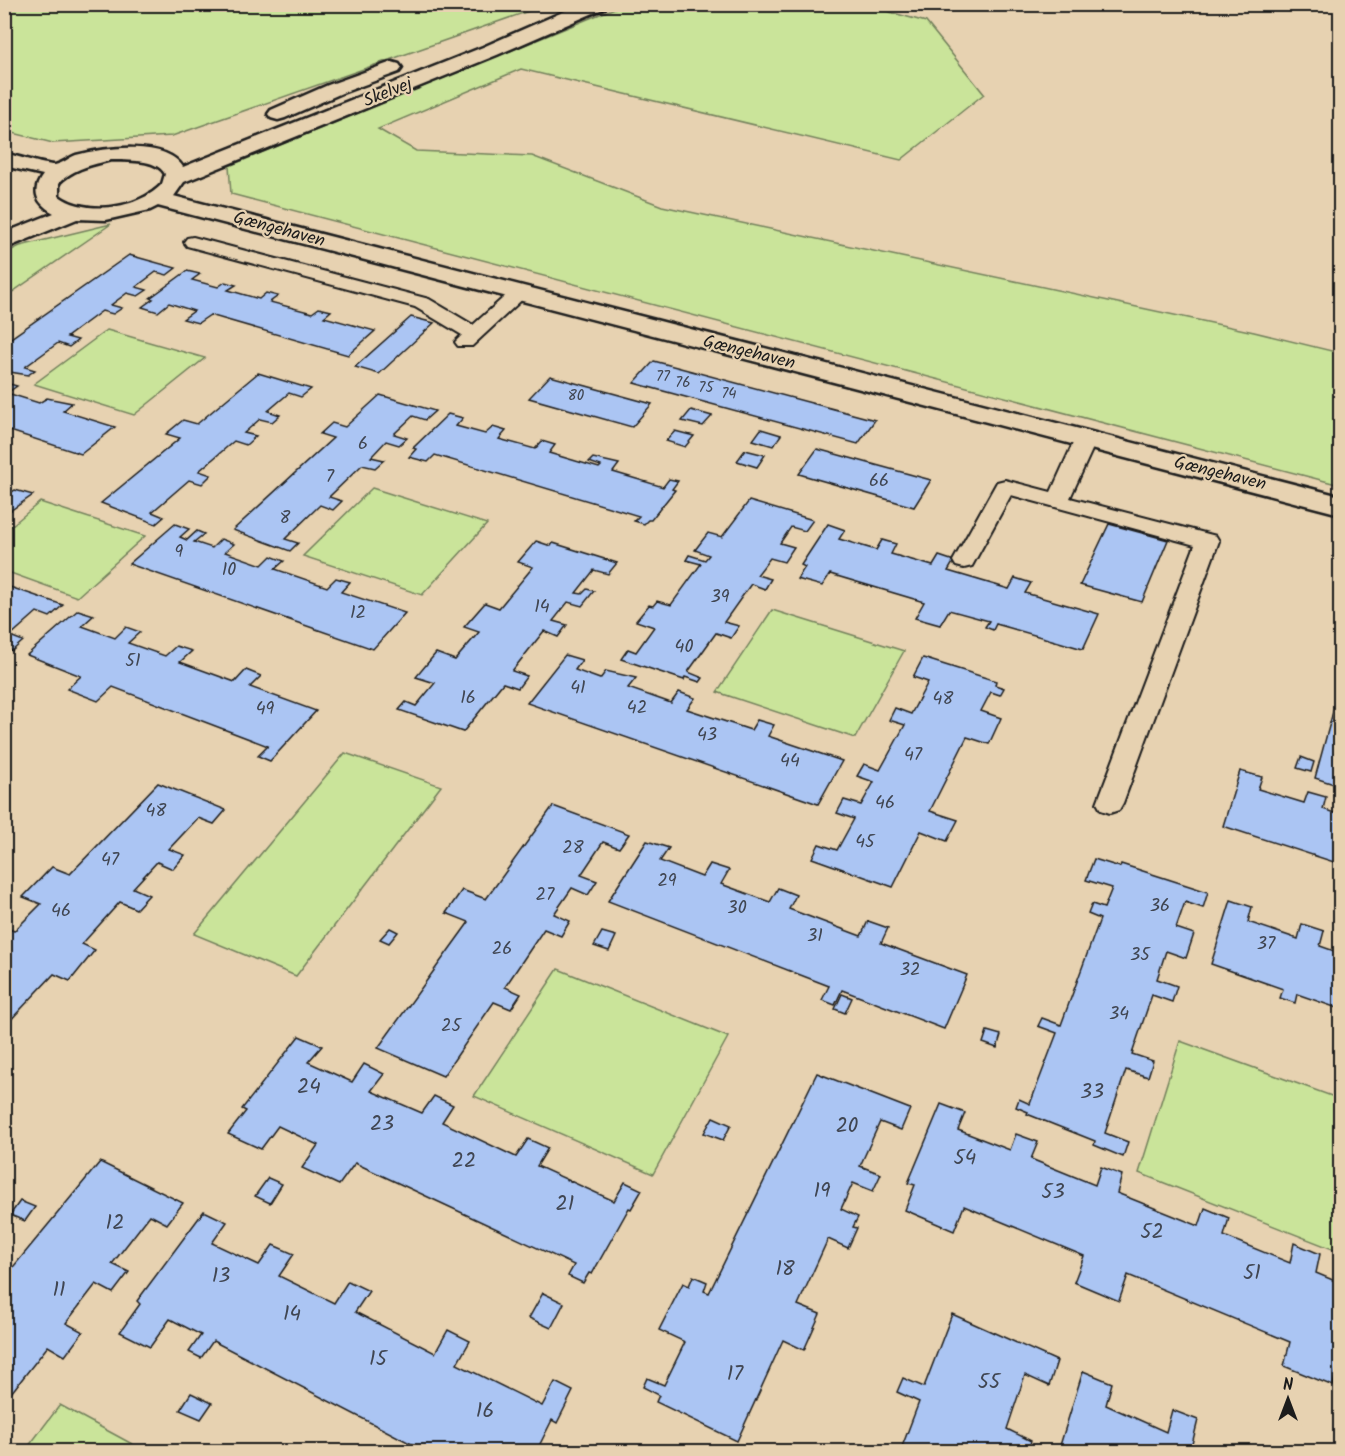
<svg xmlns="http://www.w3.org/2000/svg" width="1345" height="1456" viewBox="0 0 1345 1456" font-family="Kalam,sans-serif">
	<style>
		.green { fill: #cae49a; stroke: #73805b; stroke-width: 1.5 }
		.building { fill: #abc5f3; stroke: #1c1c1c; stroke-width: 1.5 }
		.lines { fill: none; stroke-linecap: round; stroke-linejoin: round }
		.lane-casing { stroke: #1c1c1c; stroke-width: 4 }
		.street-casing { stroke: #1c1c1c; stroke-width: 5 }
		.secondary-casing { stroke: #1c1c1c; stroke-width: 5 }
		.lane { fill: #e7d2b1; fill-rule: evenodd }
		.street { fill: #e7d2b1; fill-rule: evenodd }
		.secondary { fill: #e7d2b1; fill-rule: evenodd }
		.labels { text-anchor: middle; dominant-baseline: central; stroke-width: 4.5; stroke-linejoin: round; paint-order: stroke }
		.far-number-label { font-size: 15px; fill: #404652 }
		.far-street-label { font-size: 18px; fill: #1c1c1c; stroke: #e7d2b1 }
		.number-label { font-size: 18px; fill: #404652 }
		.near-number-label { font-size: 21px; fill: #404652 }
	</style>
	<rect width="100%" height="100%" fill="#e7d2b1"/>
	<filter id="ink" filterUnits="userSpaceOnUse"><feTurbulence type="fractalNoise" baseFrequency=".0167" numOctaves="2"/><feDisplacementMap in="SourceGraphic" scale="12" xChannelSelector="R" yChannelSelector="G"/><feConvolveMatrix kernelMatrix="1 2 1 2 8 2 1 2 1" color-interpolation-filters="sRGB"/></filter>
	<g filter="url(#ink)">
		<g class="green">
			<path d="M5 4H546V5L172 136 53 143 5 131Z"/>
			<path d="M622 5H864L926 22 984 94 901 160 521 69 378 129 416 151 532 156 662 206 1254 332 1340 353V485L231 194 229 166Z"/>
			<path d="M111 224 5 297V253L20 246Z"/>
			<path d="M107 330 205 358 134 415 34 384Z"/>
			<path d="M372 488 487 524 422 595 303 556Z"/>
			<path d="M40 502 145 536 77 597 5 571V531Z"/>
			<path d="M772 610 904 651 855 738 717 692Z"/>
			<path d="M345 753 441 786 296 976 194 934Z"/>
			<path d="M558 969 728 1037 653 1174 474 1096Z"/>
			<path d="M1180 1041 1340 1099V1252L1139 1173Z"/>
			<path d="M60 1405 145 1451H25Z"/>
		</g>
		<g class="building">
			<path d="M129 255 176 268 167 275 156 272 136 287 147 290 138 296 127 293 111 305 122 308 113 314 102 311 67 337 78 340 69 347 58 343 25 367 35 370 28 375 4 371V343Z"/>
			<path d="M187 271 200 274 192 280 218 287 225 282 236 285 228 290 259 299 266 293 278 296 270 302 312 313 319 308 331 311 324 317 375 331 348 355 210 315 198 323 183 319 194 311 169 303 158 312 142 307 153 299 150 298Z"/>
			<path d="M411 317 434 323 379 374 355 367Z"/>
			<path d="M654 361 875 420 858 444 634 383Z"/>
			<path d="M258 373 311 389 301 397 289 393 268 411 280 415 272 422 260 419 244 433 256 436 246 445 234 441 199 471 211 475 202 484 189 480 152 512 164 517 156 524 101 503 180 438 166 434 183 420 197 424Z"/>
			<path d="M550 376 652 404 632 427 529 398Z"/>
			<path d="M6 383 17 386 7 393 39 403 47 398 72 403 63 411 115 427 81 454 4 429Z"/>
			<path d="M380 395 435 411 425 420 413 416 394 434 407 438 399 445 386 441 371 457 384 460 375 468 362 465 329 497 342 501 333 510 320 505 285 539 298 543 290 551 233 530 333 438 320 434 332 423 345 427Z"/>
			<path d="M691 410 712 416 703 426 682 421Z"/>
			<path d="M448 414 463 418 456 426 485 434 493 427 506 431 499 439 535 449 542 441 555 445 549 453 599 468 601 466 589 462 593 458 619 464 613 472 663 487 669 479 678 481 672 489 675 490 651 520H648L644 524 634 521 639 516 435 455 428 462 409 457 416 449 413 448Z"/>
			<path d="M761 429 781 435 773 446 753 440Z"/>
			<path d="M675 431 694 436 685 447 666 441Z"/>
			<path d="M817 449 931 480 914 507 799 474Z"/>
			<path d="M745 450 765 455 757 467 737 461Z"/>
			<path d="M15 490 33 495 4 515V496Z"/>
			<path d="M749 501 813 520 805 531 791 527 780 543 794 547 784 562 770 558 757 575 771 579 765 589 751 584 724 622 739 626 731 638 716 633 688 672 703 678 700 682 685 677 684 680 621 659 628 649 636 652 654 627 636 621 649 605 653 606 657 601 671 605 701 564 686 560 689 555 705 560 709 555 695 550 708 533 722 537Z"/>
			<path d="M175 524 189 529 180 537 187 540 197 531 204 534 194 542 212 548 221 539 234 544 225 552 262 565 271 556 284 561 275 569 327 587 336 578 350 582 341 592 405 613 373 649 129 564Z"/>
			<path d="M828 524 845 530 839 539 876 550 882 540 896 544 891 554 933 566 939 556 954 561 948 571 1009 589 1015 578 1031 583 1025 593 1099 614 1083 649 996 624 993 630 985 627 989 621 949 610 940 625 915 618 924 602 830 574 822 586 797 579 805 567 801 565Z"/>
			<path d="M1109 524 1168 540 1142 602 1080 585Z"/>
			<path d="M536 541 551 546 553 543 617 563 608 574 594 570 576 593 582 594 587 589 594 591 582 606 568 602 553 621 567 625 558 637 544 631 512 671 527 676 518 688 503 683 463 732 399 710 406 702 416 706 435 683 416 677 436 653 455 660 479 632 464 627 485 603 499 608 533 567 518 562Z"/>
			<path d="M4 585 63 605 50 617 37 612 10 636 23 641 12 651 4 648Z"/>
			<path d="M78 610 94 615 82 626 115 638 126 627 140 632 128 643 165 656 176 646 192 651 180 662 235 682 246 670 261 676 250 687 316 711 270 761 258 756 268 746 113 687 98 701 67 689 81 676 27 655Z"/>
			<path d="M565 655 582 660 575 670 600 679 606 671 636 678 628 688 671 703 679 692 695 698 687 709 751 730 757 720 774 725 768 736 842 761 818 804 527 703Z"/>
			<path d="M923 658 996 681 995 685 1004 688 1000 695 991 692 981 711 1001 718 989 744 967 737 930 811 958 820 947 841 921 831 893 887 812 858 819 844 837 850 854 819 837 813 844 800 861 805 874 782 857 776 864 764 880 770 905 725 889 720 895 708 911 714 928 682 913 677Z"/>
			<path d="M1340 686V786L1315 778Z"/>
			<path d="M1301 757 1314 762 1311 772 1297 768Z"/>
			<path d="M1240 771 1262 777 1258 789 1304 803 1308 792 1326 797 1323 809 1340 815V864L1223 826Z"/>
			<path d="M158 783 226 810 214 824 198 818 169 849 185 855 173 869 157 862 133 888 149 895 136 909 120 902 82 944 95 950 70 981 54 974 4 1027V931L7 928 14 931 41 904 23 897 52 867 70 874Z"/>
			<path d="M553 806 629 834 619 848 603 842 581 875 597 881 588 895 572 888 554 914 570 921 561 936 544 929 505 987 521 994 511 1009 494 1002 443 1076 378 1048 469 922 446 913 462 890 486 899Z"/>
			<path d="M647 841 669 848 660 861 702 877 710 864 729 870 721 884 770 902 778 888 796 895 789 909 861 936 868 921 888 928 881 943 967 975 944 1029 842 990 835 1005 822 1000 829 986 608 901Z"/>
			<path d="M1094 859 1120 867 1121 864 1208 892 1203 908 1185 902 1176 928 1194 934 1186 958 1166 951 1157 979 1177 986 1172 1002 1152 995 1132 1054 1153 1061 1148 1077 1126 1070 1105 1133 1128 1142 1123 1157 1094 1145 1095 1141 1027 1114 1028 1112 1016 1107 1019 1099 1030 1104 1057 1033 1038 1026 1042 1018 1061 1025 1100 919 1088 914 1092 904 1104 908 1112 888 1086 880Z"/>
			<path d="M1231 900 1252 907 1248 922 1298 939 1302 924 1324 931 1320 946 1340 953V1009L1297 994 1295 1003 1280 998 1283 989 1211 964Z"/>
			<path d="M390 928 398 932 389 943 380 939Z"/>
			<path d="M602 932 616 936 609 951 594 946Z"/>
			<path d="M842 994 852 998 845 1013 835 1009Z"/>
			<path d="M987 1031 1001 1035 997 1048 983 1043Z"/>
			<path d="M299 1036 322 1046 308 1062 352 1082 364 1064 384 1074 371 1091 422 1113 434 1096 453 1105 442 1122 516 1157 528 1139 548 1148 537 1166 614 1201 625 1182 642 1190 631 1209 629 1208 592 1274 589 1273 583 1283 568 1276 574 1265 355 1163 339 1185 302 1168 318 1145 278 1126 261 1149 228 1134 246 1111 242 1109Z"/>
			<path d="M817 1073 910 1109 901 1130 880 1122 860 1166 881 1174 873 1191 853 1183 841 1209 858 1217 853 1227 857 1228 848 1248 828 1239 798 1305 820 1314 804 1350 783 1340 737 1441 656 1402 659 1395 643 1387 647 1378 664 1385 685 1342 659 1330 683 1283 689 1286 693 1276 707 1282 704 1291 709 1293Z"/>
			<path d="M941 1104 965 1113 958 1130 1010 1150 1016 1134 1038 1142 1031 1159 1095 1185 1101 1167 1122 1175 1117 1193 1199 1226 1205 1208 1229 1218 1224 1236 1290 1263 1294 1243 1320 1254 1316 1273 1340 1283V1363L1338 1362 1333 1386 1284 1366 1290 1342 1128 1275 1119 1301 1074 1282 1084 1256 964 1206 954 1231 905 1210 915 1185 908 1183Z"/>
			<path d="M713 1117 731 1125 723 1140 704 1133Z"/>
			<path d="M100 1162 183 1203 167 1224 150 1215 112 1264 129 1272 113 1293 96 1284 66 1323 83 1332 65 1356 48 1346 4 1402V1278Z"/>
			<path d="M268 1178 282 1184 270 1203 255 1196Z"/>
			<path d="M20 1201 35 1207 25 1221 10 1215Z"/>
			<path d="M204 1211 227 1222 212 1243 259 1265 273 1245 294 1254 279 1276 334 1303 348 1281 369 1291 355 1312 435 1353 448 1330 470 1341 457 1364 542 1406 555 1382 573 1391 557 1423 552 1420 536 1452H427L213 1341 201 1358 189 1352 201 1335 170 1319 150 1347 120 1332 140 1304 137 1301Z"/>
			<path d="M543 1293 564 1303 551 1328 529 1318Z"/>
			<path d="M952 1314 1057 1361 1049 1386 1025 1375 1007 1429 1031 1441 1028 1452H900L919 1402 897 1392 903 1378 924 1387Z"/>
			<path d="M1083 1371 1112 1383 1106 1405 1166 1432 1172 1410 1198 1420 1192 1444 1209 1452H1058Z"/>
			<path d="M191 1393 212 1403 201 1419 180 1410Z"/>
		</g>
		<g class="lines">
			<defs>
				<g id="lane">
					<path d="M193 237 429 299 473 325 512 290H526L528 294 472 346H458L455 342 462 335 415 307 187 246 184 242 187 238Z"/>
					<path d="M1086 433 1093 435 1097 439 1070 498 1216 536 1219 541 1123 803 1119 810 1110 813 1101 810 1097 803 1195 545 1011 495 972 566 964 568 956 566 953 561 997 482 1005 480 1051 492 1075 439 1079 435Z"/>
				</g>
				<path id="street" d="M158 192 1340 496V514L150 204 147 199 150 194Z"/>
				<g id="secondary">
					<path d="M581 4H607L605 8 497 55 184 182 172 199 150 210 106 220 77 219 4 249V233L54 213C36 203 31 191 43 175L4 166V153C14 155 47 166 55 165 62 164 70 157 76 155 104 148 165 139 183 167L483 47ZM111 160C127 161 156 158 165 174L162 184C139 209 86 216 59 196V183C74 168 92 165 111 160Z"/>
					<path d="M392 62 399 64 402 68 399 72 342 93 285 118 278 120 271 118 268 114 271 110 328 85Z"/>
				</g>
			</defs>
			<use href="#lane" class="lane-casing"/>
			<use href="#street" class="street-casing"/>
			<use href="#secondary" class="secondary-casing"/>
			<use href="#lane" class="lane"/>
			<use href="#street" class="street"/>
			<use href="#secondary" class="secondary"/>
		</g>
	</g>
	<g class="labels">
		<g class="far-number-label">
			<text x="663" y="377">77</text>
			<text x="683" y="383">76</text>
			<text x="706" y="388">75</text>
			<text x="729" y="394">74</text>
			<text x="576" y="396">80</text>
		</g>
		<g class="far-street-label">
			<text transform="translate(388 93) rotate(-22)">Skelvej</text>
			<text transform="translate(279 230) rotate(15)">Gængehaven</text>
			<text transform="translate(749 353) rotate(14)">Gængehaven</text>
			<text transform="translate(1220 474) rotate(14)">Gængehaven</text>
		</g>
		<g class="number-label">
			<text x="363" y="444">6</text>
			<text x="330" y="477">7</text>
			<text x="879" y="481">66</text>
			<text x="285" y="518">8</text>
			<text x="179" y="552">9</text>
			<text x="229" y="570">10</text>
			<text x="720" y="597">39</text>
			<text x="542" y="607">14</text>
			<text x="358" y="613">12</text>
			<text x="684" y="647">40</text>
			<text x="133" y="661">51</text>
			<text x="578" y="688">41</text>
			<text x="468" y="698">16</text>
			<text x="943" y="699">48</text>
			<text x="637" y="708">42</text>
			<text x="265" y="709">49</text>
			<text x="707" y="735">43</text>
			<text x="913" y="755">47</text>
			<text x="790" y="761">44</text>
			<text x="885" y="803">46</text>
			<text x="156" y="811">48</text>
			<text x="865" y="842">45</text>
			<text x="573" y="848">28</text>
			<text x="110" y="860">47</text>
			<text x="667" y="881">29</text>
			<text x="545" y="895">27</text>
			<text x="1160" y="906">36</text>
			<text x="737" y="908">30</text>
			<text x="61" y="911">46</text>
			<text x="815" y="936">31</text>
			<text x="1266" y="944">37</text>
			<text x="502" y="949">26</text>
			<text x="1140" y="955">35</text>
			<text x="910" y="970">32</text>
			<text x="1119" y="1014">34</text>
			<text x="451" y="1026">25</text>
		</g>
		<g class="near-number-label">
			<text x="309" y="1087">24</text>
			<text x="1092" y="1092">33</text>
			<text x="382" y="1124">23</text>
			<text x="847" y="1126">20</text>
			<text x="965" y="1158">54</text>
			<text x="464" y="1161">22</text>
			<text x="822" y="1191">19</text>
			<text x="1053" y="1192">53</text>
			<text x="565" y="1204">21</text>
			<text x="115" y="1223">12</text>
			<text x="1152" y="1232">52</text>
			<text x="785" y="1269">18</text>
			<text x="1252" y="1273">51</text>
			<text x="221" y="1276">13</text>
			<text x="59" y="1290">11</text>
			<text x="292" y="1314">14</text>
			<text x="378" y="1359">15</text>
			<text x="735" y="1374">17</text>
			<text x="989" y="1382">55</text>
			<text x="485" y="1411">16</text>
		</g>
	</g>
	<rect width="1345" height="1456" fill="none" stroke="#e7d2b1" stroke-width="24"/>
	<rect x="12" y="12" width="1321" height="1432" fill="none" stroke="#1c1c1c" stroke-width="2" filter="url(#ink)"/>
	<g transform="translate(1288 1399)" stroke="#e7d2b1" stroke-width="4.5" paint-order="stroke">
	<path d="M0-4.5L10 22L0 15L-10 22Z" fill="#1c1c1c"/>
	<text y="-9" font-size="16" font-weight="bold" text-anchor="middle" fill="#1c1c1c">N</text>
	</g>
</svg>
